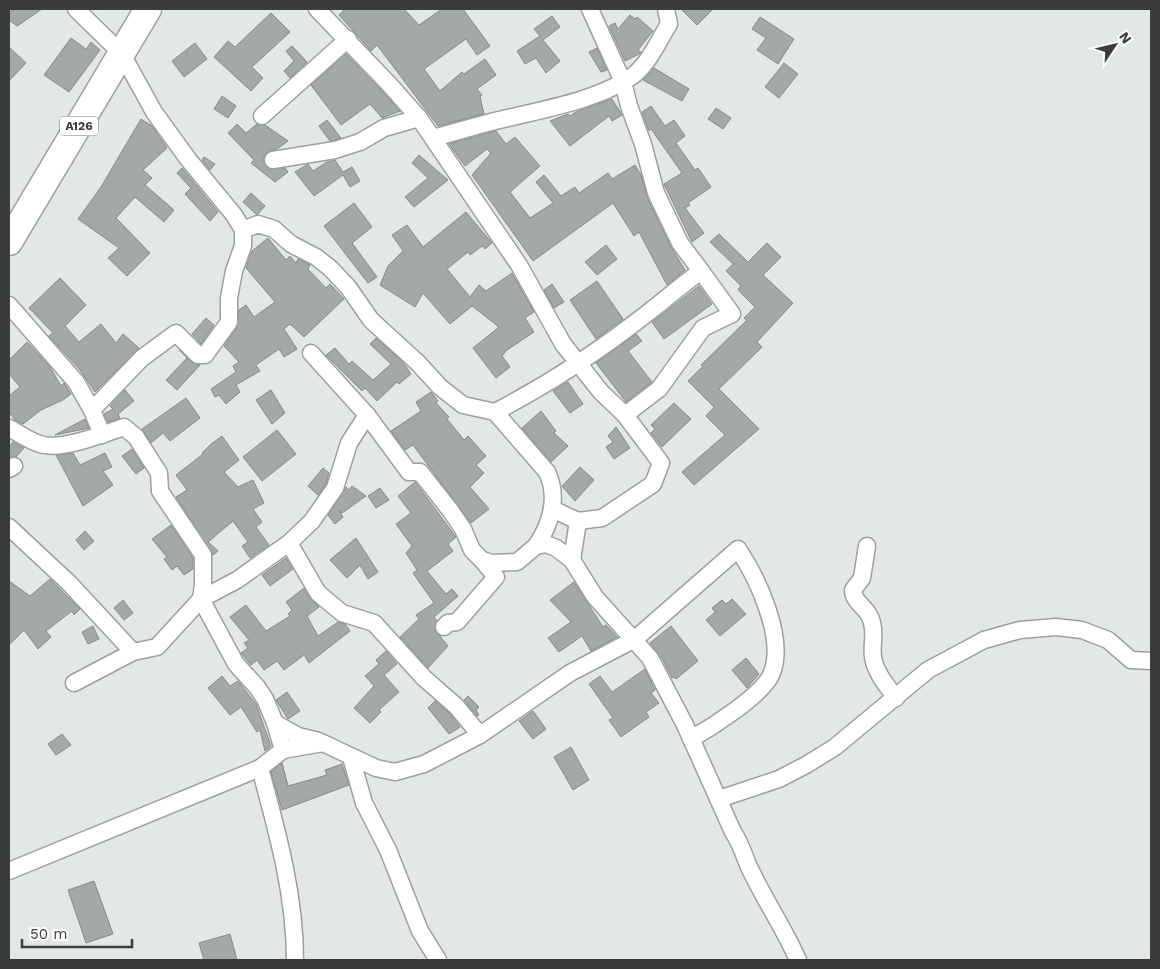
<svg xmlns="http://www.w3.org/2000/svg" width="1160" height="969" viewBox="0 0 1160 969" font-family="'Work Sans',sans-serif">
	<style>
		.building { fill: #a4a8a7; stroke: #878b8a }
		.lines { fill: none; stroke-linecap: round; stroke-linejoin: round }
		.minor-casing { stroke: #9ca09f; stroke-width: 19 }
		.trunk-casing { stroke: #9ca09f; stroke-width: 29 }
		.minor { stroke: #fff; stroke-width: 16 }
		.trunk { stroke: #fff; stroke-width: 26 }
		.labels { text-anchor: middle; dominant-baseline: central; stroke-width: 4.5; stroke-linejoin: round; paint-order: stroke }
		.shield { fill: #fff; stroke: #767676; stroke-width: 1 }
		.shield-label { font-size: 12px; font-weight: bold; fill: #3b3c3c }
	</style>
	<rect width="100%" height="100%" fill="#e3e7e6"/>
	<g class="building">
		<path d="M13 9H42L17 26 9 20V13Z"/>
		<path d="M345 9H404L419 25 442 9H463L490 46 477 55 466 39 424 69 440 91 462 72 464 74 485 59 496 75 477 89 482 95 480 97 484 114 438 126 377 45 371 51 339 15Z"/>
		<path d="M681 9H713L697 25Z"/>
		<path d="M271 13 290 32 252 67 263 78 251 91 214 57 228 41 235 47Z"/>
		<path d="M630 15 635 19 637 17 653 31 638 50 641 52 639 54 625 61 609 26 615 23 618 29Z"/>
		<path d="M552 16 560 27 543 40 560 61 546 73 536 58 525 64 517 51 540 36 534 29Z"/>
		<path d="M760 17 794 39 778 64 757 50 766 38 752 29Z"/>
		<path d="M71 38 86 49 91 42 100 50 69 92 44 75Z"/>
		<path d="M195 43 207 59 184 77 172 61Z"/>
		<path d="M292 46 307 62 290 78 284 71 294 61 286 51Z"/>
		<path d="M9 47 26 63 9 81Z"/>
		<path d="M597 48 607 70 601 72 589 52Z"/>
		<path d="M346 54 382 91 400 111 382 118 370 104 341 125 311 85Z"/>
		<path d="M784 63 798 74 779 98 765 87Z"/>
		<path d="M654 68 689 89 682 101 643 80Z"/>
		<path d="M222 96 236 106 228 118 214 109Z"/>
		<path d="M612 99 622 115 612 121 609 116 570 146 550 121 568 114 570 116 576 112Z"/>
		<path d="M651 106 665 126 674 120 685 136 676 143 695 170 698 168 711 187 688 203 690 205 685 208 704 233 692 242 664 184 682 173 651 129 649 131 642 112Z"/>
		<path d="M716 108 731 118 723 129 708 119Z"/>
		<path d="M141 119 152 126 167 148 143 170 152 178 145 185 174 210 164 222 135 197 116 218 150 253 127 276 108 258 119 248 78 219 101 187Z"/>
		<path d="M327 120 341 138 330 141 319 126Z"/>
		<path d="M237 124 246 133 257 124 265 125 288 141 277 149 266 153 263 161 269 169 285 168 288 172 275 182 251 163 254 160 228 133Z"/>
		<path d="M496 131 506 144 515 137 540 166 510 192 530 218 553 203 536 182 544 175 561 196 575 187 579 193 608 173 612 179 635 165 641 175 647 197 671 247 685 270 667 285 639 232 634 236 613 203 533 261 472 175 491 153 487 149 465 166 449 144Z"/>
		<path d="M419 155 448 180 414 207 405 197 428 178 412 163Z"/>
		<path d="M204 157 215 164 210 170 202 160Z"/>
		<path d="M335 160 343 172 352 167 360 181 350 187 343 175 314 196 295 172 308 164 313 171 327 162Z"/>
		<path d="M182 168 218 212 210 221 185 194 191 188 177 173Z"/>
		<path d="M251 193 265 206 257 215 243 202Z"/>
		<path d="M354 203 372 227 352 243 377 277 368 283 324 226Z"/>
		<path d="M466 212 492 243 485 249 482 246 470 255 468 252 447 269 470 297 479 285 486 291 512 273 534 312 525 318 534 332 507 350 502 356 510 367 496 378 473 348 499 327 472 306 450 324 423 293 415 307 380 285 388 266 403 251 392 235 407 225 423 247Z"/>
		<path d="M719 234 748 262 767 243 781 257 763 275 793 303 757 342 762 347 719 389 759 429 694 485 682 472 725 435 706 416 714 407 688 381 703 366 701 365 747 320 744 318 755 307 742 294 738 289 741 286 726 271 733 264 710 242Z"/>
		<path d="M268 238 286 260 290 256 296 263 298 259 310 265 308 269 326 288 330 284 344 299 304 337 290 324 284 329 297 349 284 357 279 349 256 365 260 371 236 385 240 392 226 404 219 395 215 397 211 389 236 372 233 366 239 362 224 346 237 327 239 310 246 305 254 317 275 302 246 268 252 251Z"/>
		<path d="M606 245 617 259 597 275 585 262Z"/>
		<path d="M60 278 86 305 65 326 79 342 101 324 116 343 123 334 139 348 95 392 80 370 49 336 53 333 29 308Z"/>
		<path d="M597 281 623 319 596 339 570 300Z"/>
		<path d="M552 284 564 302 554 308 544 290Z"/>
		<path d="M699 286 712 304 664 339 652 322Z"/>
		<path d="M206 318 214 325 201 344 192 334Z"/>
		<path d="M636 334 642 341 628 351 652 382 626 402 596 363Z"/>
		<path d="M376 338 403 362 411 374 399 384 397 382 377 401 365 388 362 391 326 355 335 348 349 364 352 361 373 380 391 364 370 344Z"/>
		<path d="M27 342 50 367 61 386 64 383 71 394 63 400 41 410 23 424 15 420 9 412V396L20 387 9 374V360Z"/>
		<path d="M179 350 191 362 200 365 177 390 166 380 187 358Z"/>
		<path d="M568 382 583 404 570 413 553 391Z"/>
		<path d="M125 390 134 401 118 414 120 418 108 422 104 414 113 409 110 406Z"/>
		<path d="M271 390 285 413 272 424 256 400Z"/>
		<path d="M431 392 438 401 436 403 449 417 447 419 464 440 468 436 486 456 476 465 484 473 470 487 489 509 471 523 413 445 405 450 391 431 421 411 416 402Z"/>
		<path d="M186 398 200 418 170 441 163 433 151 443 142 429Z"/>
		<path d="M674 403 691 419 662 447 651 433 655 429 651 425Z"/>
		<path d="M541 411 556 431 554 433 568 446 551 462 522 428Z"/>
		<path d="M85 419 89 428 55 435Z"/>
		<path d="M616 427 630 448 614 459 606 447 613 442 608 436Z"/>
		<path d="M277 430 296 454 262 481 243 457Z"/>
		<path d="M222 436 239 460 224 472 238 487 253 480 264 503 253 509 262 522 256 527 269 545 250 558 242 546 248 542 233 521 208 542 218 551 213 555 176 497 187 490 176 475 203 454 202 453 211 444Z"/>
		<path d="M13 442 24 448 16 457H9V447Z"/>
		<path d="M132 449 144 468 136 474 122 456Z"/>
		<path d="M73 453 80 465 105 453 112 467 103 471 113 485 83 506 56 455Z"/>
		<path d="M580 467 594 480 575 501 562 486Z"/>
		<path d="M323 468 329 473 326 484 318 495 308 486Z"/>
		<path d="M415 482 456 537 448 544 453 551 427 571 446 594 452 589 458 596 434 617 437 621 435 630 448 646 428 668 400 637 419 619 416 615 434 603 413 573 417 570 406 553 412 546 396 524 411 513 398 496Z"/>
		<path d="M352 486 366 496 342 513 339 510 343 517 335 524 328 515 346 487 349 490Z"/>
		<path d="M380 488 389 500 376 508 368 496Z"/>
		<path d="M171 525 193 558V569L184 575 177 566 172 570 164 559 167 557 152 539Z"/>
		<path d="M85 531 94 541 84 550 76 540Z"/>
		<path d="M356 538 378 572 368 579 360 565 347 578 330 560Z"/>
		<path d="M286 558 293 569 270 586 262 575Z"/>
		<path d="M50 579 80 609 74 615 72 611 46 631 51 637 38 649 24 630 9 645V581L30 596Z"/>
		<path d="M574 582 603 627 606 625 617 637 591 651 582 636 559 652 548 638 571 622 550 600Z"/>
		<path d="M304 588 310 598 319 607 307 616 318 636 338 622 345 624 350 631 309 663 304 655 284 670 277 661 264 670 257 660 251 665 241 653 248 648 244 643 249 640 230 617 246 605 266 631 290 616 288 614 292 610 286 602Z"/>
		<path d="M732 599 746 614 720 636 706 620 715 612 712 608 722 600 726 604Z"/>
		<path d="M123 600 133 613 124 620 114 608Z"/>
		<path d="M93 626 99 639 88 644 82 632Z"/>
		<path d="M671 626 698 661 676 679 674 677 672 678 662 658 650 643Z"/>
		<path d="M386 651 397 664 384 675 399 692 379 710 381 712 370 723 354 708 374 686 365 676 379 664 376 660Z"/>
		<path d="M746 658 759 674 747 688 732 670Z"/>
		<path d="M645 669 655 690 651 693 659 703 646 712 649 717 621 737 609 720 613 718 589 684 600 676 612 692Z"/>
		<path d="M222 676 230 686 238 681 256 704 271 746 265 751 260 730 257 732 241 707 230 715 208 688Z"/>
		<path d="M287 692 300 711 288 719 276 700Z"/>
		<path d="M468 696 479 707 476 710 479 715 477 716 464 700Z"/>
		<path d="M435 701 449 713 460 727 449 734 428 708Z"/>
		<path d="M533 711 546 729 533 739 519 721Z"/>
		<path d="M62 734 71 745 56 755 48 744Z"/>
		<path d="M571 747 589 780 573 790 554 757Z"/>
		<path d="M282 763 288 786 327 775 325 770 342 764 349 785 282 810 271 772Z"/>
		<path d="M94 881 113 934 86 943 68 890Z"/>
		<path d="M230 934 237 960H204L199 943Z"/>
	</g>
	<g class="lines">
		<defs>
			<g id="minor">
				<path d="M76 9 122 54 154 112 188 159 234 215 243 230V246L234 271 229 298V322L205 355H198L176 333 142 358 92 410"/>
				<path d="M317 9 389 84 419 118 519 265 563 344 601 392 625 415 661 463 653 484 602 518 578 521 552 509"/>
				<path d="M590 9 623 82 629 106 643 144 656 193 680 243 701 271"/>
				<path d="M262 116 348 39"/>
				<path d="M433 138C452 133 472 127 491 122 534 111 600 101 635 74 650 61 659 40 669 24L666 9"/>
				<path d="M273 160 335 150 360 142 384 128 419 118"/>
				<path d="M243 230 258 224 274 229 291 244 316 257 330 268 348 287 371 320 418 363 440 387 463 405 495 412 547 472C559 497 551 524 536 546"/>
				<path d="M9 305 76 382 92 410 102 435"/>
				<path d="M311 353 367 415 409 472H420L450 510 463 529 472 550 482 560 492 563 517 562 536 546 546 544 556 548 572 560 595 597 650 658 685 725 733 832C741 844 744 855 749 867 764 899 784 928 798 960"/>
				<path d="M495 412C549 384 602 349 649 312 667 298 683 284 701 271L732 314 703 328 659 389 625 415"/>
				<path d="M9 428C19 433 32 443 44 445 65 449 104 434 124 427L136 437 159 473 160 491 203 555V585L201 599 236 664 257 687 265 699 275 723 283 750 323 743 376 768 395 772 424 764 480 735 570 673 635 639 738 549C757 577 787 640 771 675 761 696 712 727 691 739"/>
				<path d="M9 469 14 466"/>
				<path d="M9 527 69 583 133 652"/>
				<path d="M289 543 318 593 342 613 374 623 424 678 456 706 480 735"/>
				<path d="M867 546 862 578 853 590C853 601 864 606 869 615 877 630 871 643 873 657 875 672 887 686 896 698"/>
				<path d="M572 560 578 521"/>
				<path d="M444 627 448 623 457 622 496 577 482 560"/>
				<path d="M74 683 133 652 157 647 201 599 237 580 289 543 312 521 335 488 349 443 367 415"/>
				<path d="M275 723 298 736 319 741"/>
				<path d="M351 757 364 803 388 850 420 931 438 960"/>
				<path d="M260 768C277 831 295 894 295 960"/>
				<path d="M719 799 779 779 806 765 835 747 928 670 984 640 1020 630 1056 627 1082 630 1108 640 1131 660 1151 661"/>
				<path d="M9 871 260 768 283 750"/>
			</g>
			<path id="trunk" d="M9 242 148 9"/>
		</defs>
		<use href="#minor" class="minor-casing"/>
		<use href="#trunk" class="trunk-casing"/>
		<use href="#minor" class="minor"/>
		<use href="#trunk" class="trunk"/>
	</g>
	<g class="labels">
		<rect class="shield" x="60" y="116.5" width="38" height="19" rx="4"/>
		<g class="shield-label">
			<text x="79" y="126">A126</text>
		</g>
	</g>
	<rect width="1160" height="969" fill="none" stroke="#3b3c3c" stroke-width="20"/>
	<g transform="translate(1115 45) rotate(55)" stroke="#ffffff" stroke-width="4" paint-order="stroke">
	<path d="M0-4L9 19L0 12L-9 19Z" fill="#3b3c3c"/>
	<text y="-8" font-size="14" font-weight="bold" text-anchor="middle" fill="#3b3c3c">N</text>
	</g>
	<path d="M22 939v8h110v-8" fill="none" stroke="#3b3c3c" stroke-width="2.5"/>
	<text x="30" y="939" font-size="15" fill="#3b3c3c" stroke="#ffffff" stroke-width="4" paint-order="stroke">50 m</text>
</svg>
